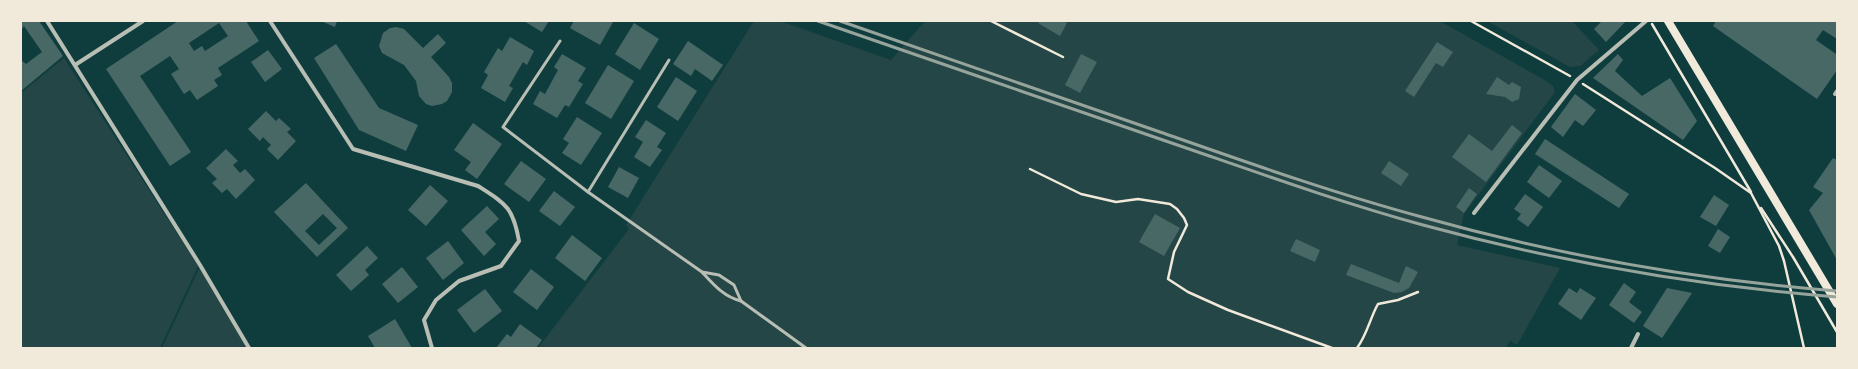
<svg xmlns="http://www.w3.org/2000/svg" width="1858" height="369" viewBox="0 0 1858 369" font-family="'Public Sans',sans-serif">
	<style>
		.green { fill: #244646 }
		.building { fill: #486865; fill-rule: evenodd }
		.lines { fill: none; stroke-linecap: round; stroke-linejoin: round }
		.path { stroke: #f1e9da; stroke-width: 2.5 }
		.service { stroke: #b8beb3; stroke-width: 3 }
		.minor { stroke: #b8beb3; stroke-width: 4 }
		.secondary { stroke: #f1e9da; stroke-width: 8 }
		.rail { stroke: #97a49c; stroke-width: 3 }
	</style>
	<rect width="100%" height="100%" fill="#0f3d3e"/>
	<g class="green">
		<path d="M754 21H780L891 60 925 21H1440L1548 82 1553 86 1555 92 1464 214 1457 245 1560 268 1517 345 1510 341 1506 348H538L629 229 626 225Z"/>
		<path d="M1487 21H1572L1599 50 1580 66 1570 67Z"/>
		<path d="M64 58 198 266 160 348H21V93Z"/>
		<path d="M200 267 247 348H162Z"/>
	</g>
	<g class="building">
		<path d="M21 21H39L63 56 21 91V60L26 64 42 52 24 26 21 30Z"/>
		<path d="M178 21H246L259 41 218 68 222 75 214 80 218 86 197 100 190 90 184 94 171 74 179 69 170 56 140 76 191 152 170 166 106 69ZM219 23 228 36 205 51 202 46 194 51 189 43Z"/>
		<path d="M321 21H337L335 27Z"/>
		<path d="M524 21H549L542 32Z"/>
		<path d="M574 21H610L613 22 600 45 570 28Z"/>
		<path d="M1040 21H1063L1067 23 1060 36 1038 23Z"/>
		<path d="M1602 21H1626L1606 42 1594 29Z"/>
		<path d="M1716 21H1837V39L1823 30 1816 40 1836 54 1837 52V70L1817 99 1713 26Z"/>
		<path d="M634 23 659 39 640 70 615 54Z"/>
		<path d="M396 27 404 29 423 48 438 34 446 43 431 57 449 77 452 83V92L447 101 442 104 432 106 426 104 419 96 416 81 404 65 382 53 379 46 383 33 390 28Z"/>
		<path d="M510 37 534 51 527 65 523 62 509 86 513 88 505 102 481 88 488 75 484 72 498 48 502 51Z"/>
		<path d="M688 41 723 65 712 81 695 69 691 76 673 64Z"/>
		<path d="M1437 42 1453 52 1443 67 1436 63 1414 97 1405 91Z"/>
		<path d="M336 44 379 108 418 125 406 151 359 130 314 58Z"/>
		<path d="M268 50 282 69 265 82 251 62Z"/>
		<path d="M562 54 586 68 578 81 583 84 569 107 565 105 557 118 533 104 540 91 545 94 558 70 554 67Z"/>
		<path d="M1081 54 1097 62 1080 93 1065 85Z"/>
		<path d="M1618 54 1623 60 1615 71 1642 96 1670 78 1697 121 1683 140 1593 78Z"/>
		<path d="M608 65 634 81 611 119 585 103Z"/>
		<path d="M676 77 697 91 678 121 657 107Z"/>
		<path d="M1497 77 1509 85 1512 82 1521 87 1519 99 1512 102 1505 97 1486 94Z"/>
		<path d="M1575 94 1596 110 1583 126 1575 120 1563 137 1551 127Z"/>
		<path d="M266 111 276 121 279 118 291 129 287 132 296 141 278 160 267 149 271 145 263 137 260 141 248 129Z"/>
		<path d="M577 117 602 133 581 165 562 153 569 143 563 139Z"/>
		<path d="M646 120 666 133 657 147 662 150 650 167 634 157 643 142 635 137Z"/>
		<path d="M473 123 502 144 477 179 465 170 471 162 454 150Z"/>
		<path d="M1512 125 1522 133 1486 182 1452 157 1469 134 1492 151Z"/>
		<path d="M1545 139 1629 194 1619 208 1535 154Z"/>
		<path d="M226 149 238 161 233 165 240 173 245 169 255 180 236 199 227 189 222 193 212 183 217 179 206 168Z"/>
		<path d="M1833 158 1837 160V260L1809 210 1823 193 1813 187Z"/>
		<path d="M521 161 546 179 529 202 504 184Z"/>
		<path d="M1389 161 1409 174 1401 186 1381 173Z"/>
		<path d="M1539 165 1562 181 1549 198 1527 182Z"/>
		<path d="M619 167 639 178 628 198 608 187Z"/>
		<path d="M306 183 348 228 317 257 274 212ZM323 214 337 228 319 245 305 231Z"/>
		<path d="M430 185 448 201 426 226 408 210Z"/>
		<path d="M1469 188 1477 194 1464 213 1456 207Z"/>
		<path d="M554 191 575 207 560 226 539 211Z"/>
		<path d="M1525 194 1543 207 1528 227 1517 219 1521 214 1514 209Z"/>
		<path d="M1714 195 1729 205 1716 226 1700 217Z"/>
		<path d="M487 206 499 219 485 232 496 244 484 256 461 230Z"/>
		<path d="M1155 214 1180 228 1164 256 1139 242Z"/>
		<path d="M1718 229 1730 237 1720 253 1708 246Z"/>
		<path d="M572 235 602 258 585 281 555 258Z"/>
		<path d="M1296 239 1320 250 1315 262 1290 251Z"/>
		<path d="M448 241 464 263 443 280 426 258Z"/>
		<path d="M367 246 378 258 365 270 369 275 351 291 336 275Z"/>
		<path d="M1351 264 1399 283 1406 266 1418 272 1409 288 1402 292 1394 293 1346 275Z"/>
		<path d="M402 267 418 287 398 303 382 284Z"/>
		<path d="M531 269 554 287 537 310 513 292Z"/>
		<path d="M1624 283 1636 292 1629 302 1642 312 1634 323 1609 305Z"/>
		<path d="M1569 288 1577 293 1580 288 1596 298 1581 320 1558 304Z"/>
		<path d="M1667 288 1692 293 1662 338 1643 326Z"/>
		<path d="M485 289 502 311 474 333 457 310Z"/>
		<path d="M395 319 412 348H375L368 336Z"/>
		<path d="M520 324 542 340 536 348H496L507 334 511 337Z"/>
	</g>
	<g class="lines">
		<g class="path">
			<path d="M991 21 1063 57"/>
			<path d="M1471 21 1570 76"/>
			<path d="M1652 24 1751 192"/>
			<path d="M1583 84 1715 168 1751 193 1779 246 1784 261 1804 348"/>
			<path d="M1030 169 1081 194 1116 202 1138 199 1170 204 1177 209 1184 218 1187 225 1174 252 1168 279 1188 292 1228 310 1332 348"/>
			<path d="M1761 208 1793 257 1837 332"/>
			<path d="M1357 348C1367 335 1370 318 1378 304L1398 300 1418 292"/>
		</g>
		<g class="service">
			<path d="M560 41 503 127 588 192 702 272 719 275 734 285 741 301 806 348"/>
			<path d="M588 192 669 60"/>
			<path d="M702 272C714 285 724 297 741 301"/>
		</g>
		<g class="minor">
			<path d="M47 21 200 265 249 348"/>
			<path d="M270 21 353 149 478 186C506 204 513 207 519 241L501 266 459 281 436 300 424 320 432 348"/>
			<path d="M75 65 143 21"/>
			<path d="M1835 94 1837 91"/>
			<path d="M1474 213 1577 80 1646 21"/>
			<path d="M1631 348 1638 334"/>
		</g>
		<path class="secondary" d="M1668 21 1837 304"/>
		<g class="rail">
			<path d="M818 21C932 60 1046 100 1160 139 1248 169 1335 201 1423 225 1559 262 1697 286 1837 297"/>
			<path d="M840 21C946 58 1053 95 1160 132 1246 162 1333 193 1422 217 1557 255 1697 280 1837 291"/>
		</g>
	</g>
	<rect width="1858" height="369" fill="none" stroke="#f1e9da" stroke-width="44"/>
</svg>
